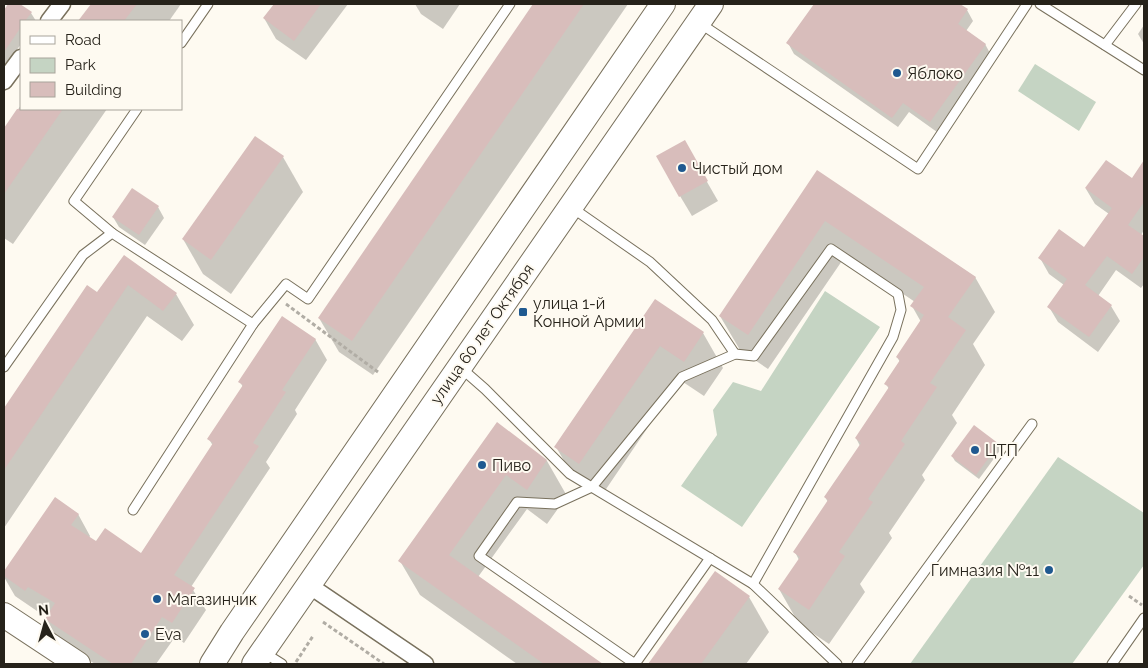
<svg xmlns="http://www.w3.org/2000/svg" width="1148" height="668" viewBox="0 0 1148 668" font-family="Raleway,sans-serif">
	<style>
		.green { fill: #c5d4c3 }
		.shadow { fill: #0003 }
		.building { fill: #d8bdbb }
		.lines { fill: none; stroke-linecap: round; stroke-linejoin: round }
		.lane-casing { stroke: #79715d; stroke-width: 11 }
		.street-casing { stroke: #79715d; stroke-width: 19 }
		.secondary-casing { stroke: #79715d; stroke-width: 26 }
		.path { stroke: #b1ada5; stroke-width: 3; stroke-dasharray: 4 2.5; stroke-linecap: butt }
		.lane { stroke: #fff; stroke-width: 9 }
		.street { stroke: #fff; stroke-width: 16 }
		.secondary { stroke: #fff; stroke-width: 24 }
		.poi-dot { fill: #1f5990; stroke: #fefaf1; stroke-width: 2 }
		.labels { text-anchor: middle; dominant-baseline: central; stroke-width: 4; stroke-linejoin: round; paint-order: stroke }
		.poi-label { font-size: 16px; fill: #26221a; stroke: #fefaf1; text-anchor: start }
		.street-label { font-size: 16px; fill: #26221a; stroke: #fefaf1 }
	</style>
	<rect width="100%" height="100%" fill="#fefaf1"/>
	<g class="green">
		<path d="M1035 64 1096 102 1079 131 1018 91Z"/>
		<path d="M825 291 880 327 742 527 681 486 717 435 713 410 733 382 761 391Z"/>
		<path d="M1058 457 1144 513V565L1072 664H910Z"/>
	</g>
	<g class="shadow">
		<path d="M10 4H18L31 13 36 21H21V44L4 68V12Z"/>
		<path d="M92 4H181L169 21H85L83 17Z"/>
		<path d="M275 4H348L306 60 276 39 264 18Z"/>
		<path d="M415 4H460L443 29 421 14Z"/>
		<path d="M534 4H628L373 375 339 352 319 318Z"/>
		<path d="M816 4H958L967 10 973 21 966 31 985 44 991 55 937 132 909 112 898 127 794 54 788 43Z"/>
		<path d="M1144 25V44L1138 34Z"/>
		<path d="M21 105V109H107L13 244 4 238V130Z"/>
		<path d="M255 137 283 157 303 192 231 294 203 274 183 239Z"/>
		<path d="M684 142 718 201 692 216 680 196Z"/>
		<path d="M1144 163V230L1141 235 1144 238V284L1141 288 1116 270 1098 296 1111 306 1120 321 1098 352 1058 322 1049 307 1064 285 1049 274 1040 258 1085 249 1109 214 1095 204 1086 189 1132 180Z"/>
		<path d="M818 172 975 277 995 312 973 344 985 365 952 415 957 423 922 475 925 480 889 533 892 538 860 584 865 592 829 644 799 624 779 589 799 560 795 552 828 502 825 497 860 446 856 438 889 389 886 384 900 362 897 357 921 322 912 306 915 302 846 255 768 369 740 350 720 316Z"/>
		<path d="M158 207 164 218 145 245 119 227 113 217Z"/>
		<path d="M125 257 176 294 194 325 182 341 147 316 4 528V410L87 287 97 293Z"/>
		<path d="M656 301 703 333 723 368 704 396 680 380 600 498 576 481 556 447Z"/>
		<path d="M315 339 327 360 295 410 297 414 266 462 270 468 191 587 206 610 184 643 175 637 156 664H95L58 640 46 619 50 613 40 607 37 611 15 596 4 577V573L56 499 78 514 90 536 89 538 97 543 141 554 213 446 209 439 243 387 240 382Z"/>
		<path d="M497 424 547 461 567 496 547 524 527 509 478 577 601 664H517L420 595 400 561Z"/>
		<path d="M998 445 1001 449 979 479 955 461 952 456Z"/>
		<path d="M715 573 749 597 769 632 746 664H649Z"/>
	</g>
	<g class="building">
		<path d="M8 4H20L32 12 25 21H21V27L4 52V10Z"/>
		<path d="M91 4H137L124 21H78Z"/>
		<path d="M274 4H321L294 41 263 18Z"/>
		<path d="M533 4H584L352 341 318 318Z"/>
		<path d="M814 4H960L968 9 958 24 986 44 930 122 903 103 892 118 786 43Z"/>
		<path d="M17 109H63L4 194V128Z"/>
		<path d="M255 136 284 156 211 260 182 239Z"/>
		<path d="M685 140 708 181 679 197 656 156Z"/>
		<path d="M1106 160 1132 178 1144 160V202L1128 225 1144 236V257L1132 274 1107 256 1085 285 1112 305 1089 337 1047 307 1067 279 1038 258 1059 229 1084 247 1112 208 1085 188Z"/>
		<path d="M817 170 976 277 948 317 966 330 930 383 937 387 901 441 905 444 868 499 873 502 839 552 845 556 809 610 778 589 800 557 793 552 828 500 824 497 861 443 855 438 889 387 884 384 900 360 896 357 924 315 910 306 924 287 825 221 748 335 719 316Z"/>
		<path d="M132 188 159 206 139 235 112 217Z"/>
		<path d="M124 255 177 293 163 311 128 285 4 470V408L87 285 97 292Z"/>
		<path d="M655 299 704 332 684 362 660 346 579 464 554 447Z"/>
		<path d="M282 316 316 339 282 390 286 392 253 443 259 446 174 575 195 588 172 623 162 617 131 664H113L45 619 55 603 28 587 25 591 4 576V571L55 497 79 514 71 525 96 541 105 528 141 553 213 443 207 439 243 385 238 382Z"/>
		<path d="M497 422 547 460 527 490 506 475 449 555 603 664H544L398 561Z"/>
		<path d="M974 425 999 444 976 475 951 456Z"/>
		<path d="M715 571 750 596 701 664H648Z"/>
	</g>
	<g class="lines">
		<defs>
			<g id="lane">
				<path d="M1040 4 1144 70"/>
				<path d="M698 22 918 169 1027 4"/>
				<path d="M181 43 208 4"/>
				<path d="M1105 45 1136 4"/>
				<path d="M571 207 650 262 712 320 735 354"/>
				<path d="M112 233 74 201 137 109"/>
				<path d="M4 367 83 255 112 233 253 324"/>
				<path d="M461 368 485 389 570 474 753 584 837 664"/>
				<path d="M133 510 253 324 286 284 308 299 510 4"/>
				<path d="M710 558 635 664 479 556 517 502 555 504 592 487 682 377 735 354 754 356 831 249 898 294 901 310 893 337 753 584"/>
				<path d="M263 652 282 664"/>
				<path d="M857 664 1032 424"/>
				<path d="M1112 664 1144 618"/>
			</g>
			<g id="street">
				<path d="M49 21 62 4"/>
				<path d="M4 81 21 58"/>
				<path d="M310 586 425 664"/>
			</g>
			<g id="secondary">
				<path d="M4 615 78 664"/>
				<path d="M212 664 232 632 663 4"/>
				<path d="M254 664 711 4"/>
			</g>
		</defs>
		<use href="#lane" class="lane-casing"/>
		<use href="#street" class="street-casing"/>
		<use href="#secondary" class="secondary-casing"/>
		<g class="path">
			<path d="M286 304 378 372"/>
			<path d="M1129 596 1142 605"/>
			<path d="M323 622 384 664"/>
			<path d="M296 662 313 636"/>
		</g>
		<use href="#lane" class="lane"/>
		<use href="#street" class="street"/>
		<use href="#secondary" class="secondary"/>
	</g>
	<g class="poi-dot">
		<circle cx="897" cy="73" r="5"/>
		<circle cx="682" cy="168" r="5"/>
		<rect x="518" y="307" width="10" height="10" rx="2.5"/>
		<circle cx="975" cy="450" r="5"/>
		<circle cx="482" cy="465" r="5"/>
		<circle cx="1049" cy="570" r="5"/>
		<circle cx="157" cy="599" r="5"/>
		<circle cx="145" cy="634" r="5"/>
	</g>
	<g class="labels">
		<g class="poi-label">
			<text x="907" y="73">Яблоко</text>
			<text x="692" y="168">Чистый дом</text>
			<text x="533" y="303">улица 1-й<tspan x="533" dy="18">Конной Армии</tspan></text>
			<text x="985" y="450">ЦТП</text>
			<text x="492" y="465">Пиво</text>
			<text x="1039" y="570" text-anchor="end">Гимназия №11</text>
			<text x="167" y="599">Магазинчик</text>
			<text x="155" y="634">Eva</text>
		</g>
		<g class="street-label">
			<text transform="translate(482 334) rotate(-55)">улица 60 лет Октября</text>
		</g>
	</g>
	<rect width="1148" height="668" fill="none" stroke="#26221a" stroke-width="10"/>
	<rect x="20" y="20" width="162" height="90" fill="#fefaf1" stroke="#a8a49b"/>
	<rect x="30" y="36" width="25" height="8" fill="#ffffff" stroke="#a8a49b"/>
	<text x="65" y="45" font-size="15" fill="#26221a">Road</text>
	<rect x="30" y="58" width="25" height="15" fill="#c5d4c3" stroke="#a8a49b"/>
	<text x="65" y="70" font-size="15" fill="#26221a">Park</text>
	<rect x="30" y="82" width="25" height="15" fill="#d8bdbb" stroke="#a8a49b"/>
	<text x="65" y="95" font-size="15" fill="#26221a">Building</text>
	<g transform="translate(45 623) rotate(354)" stroke="#fefaf1" stroke-width="4" paint-order="stroke">
	<path d="M0-4L9 19L0 12L-9 19Z" fill="#26221a"/>
	<text y="-8" font-size="14" font-weight="bold" text-anchor="middle" fill="#26221a">N</text>
	</g>
</svg>
